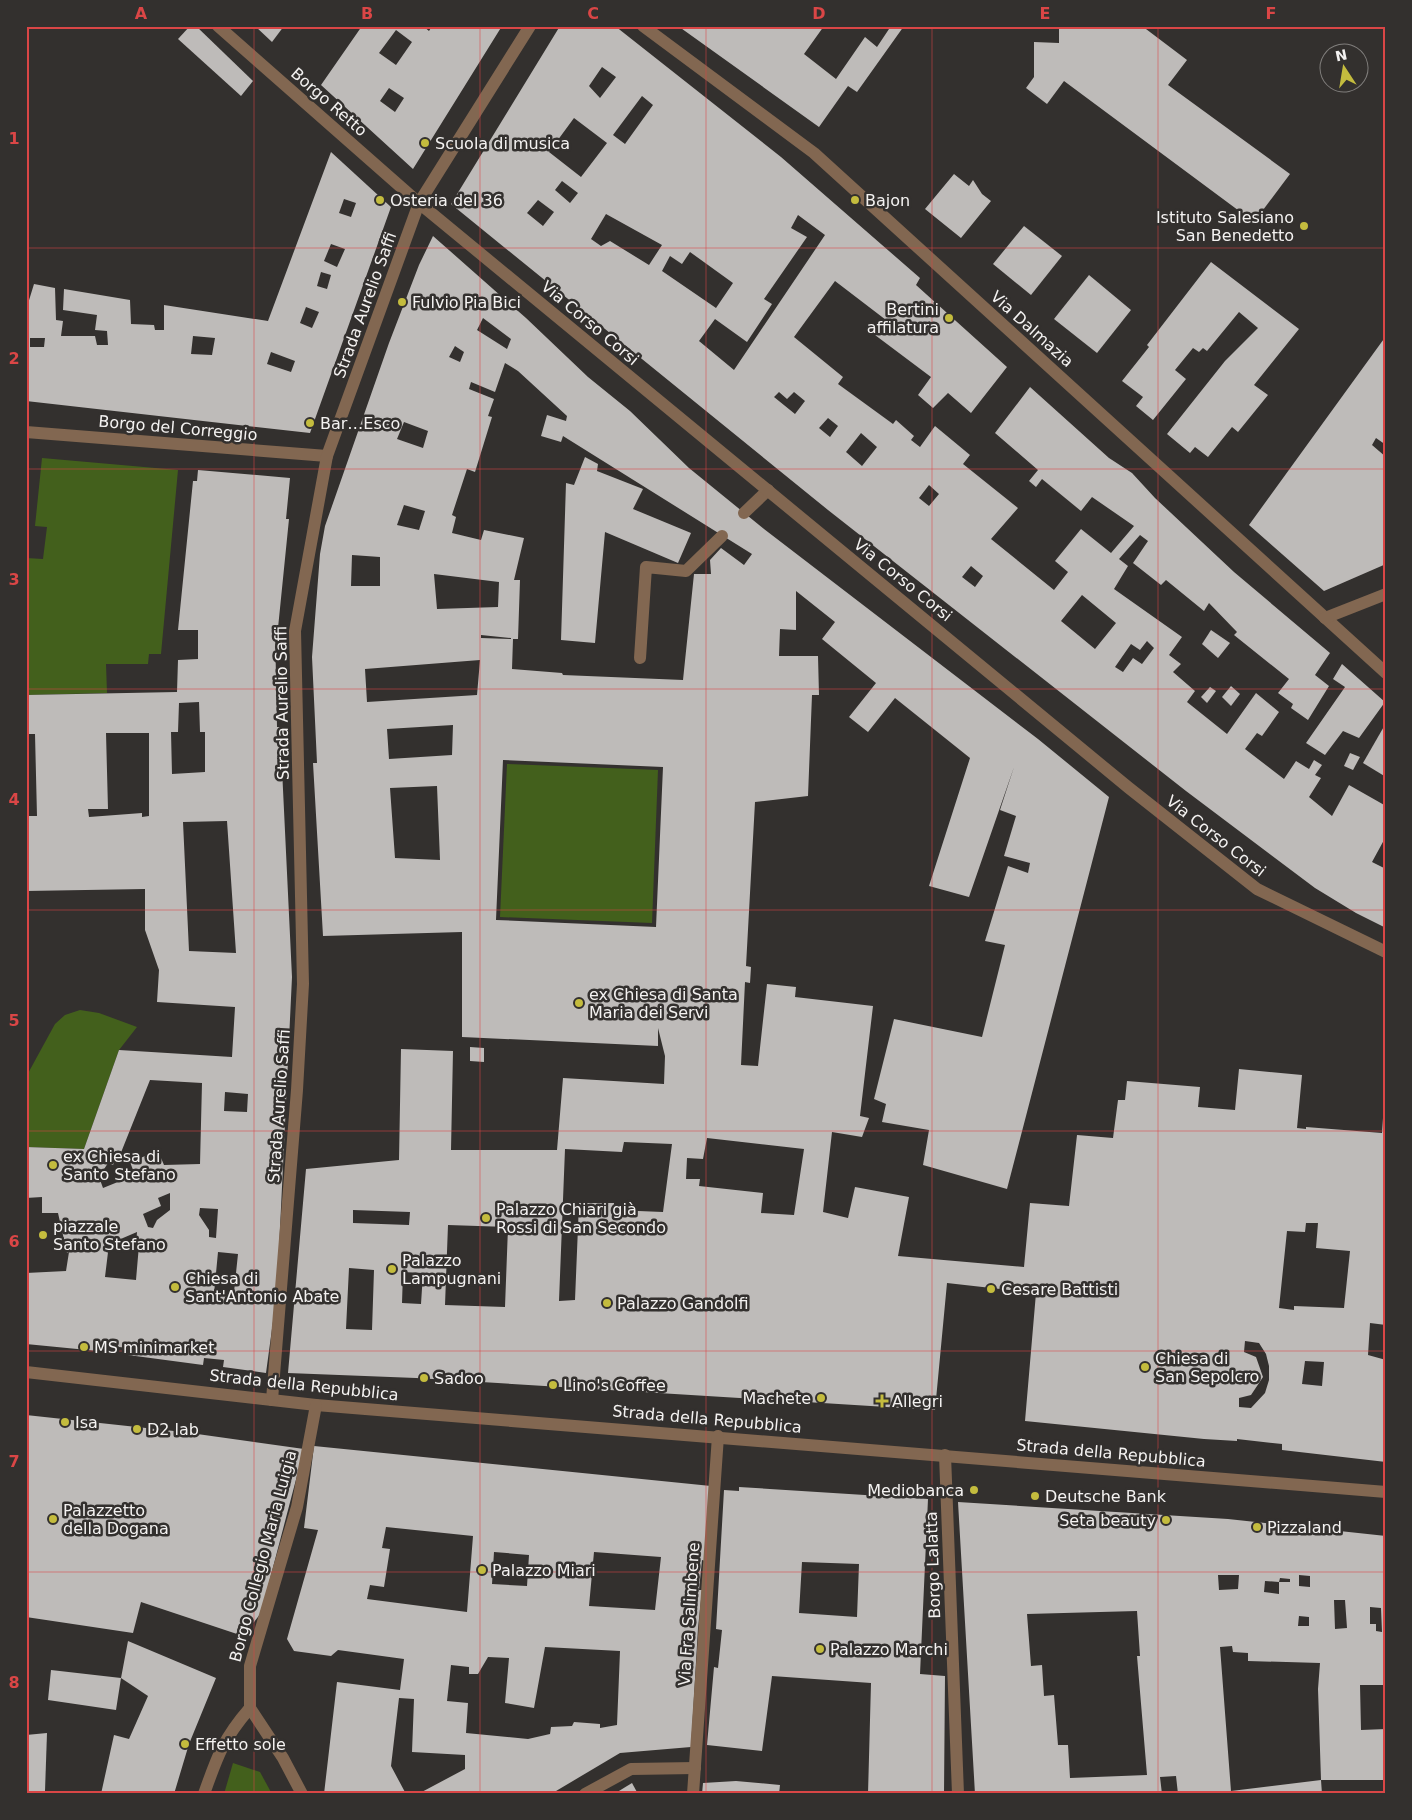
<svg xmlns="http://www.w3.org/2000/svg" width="1412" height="1820" viewBox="0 0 1412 1820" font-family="'DejaVu Sans',sans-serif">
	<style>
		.green { fill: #43601c }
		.building { fill: #bebbb9; fill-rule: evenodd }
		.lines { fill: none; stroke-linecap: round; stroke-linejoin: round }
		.lane { stroke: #826751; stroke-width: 12 }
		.street { stroke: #826751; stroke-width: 12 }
		.grid { fill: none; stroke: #da4646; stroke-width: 1; stroke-opacity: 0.55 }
		.poi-dot { fill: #c4bc3e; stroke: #33302e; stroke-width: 2 }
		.labels { text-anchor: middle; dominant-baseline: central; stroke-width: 5; stroke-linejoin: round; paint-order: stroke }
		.street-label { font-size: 16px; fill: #f4f2f1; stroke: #33302e }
		.poi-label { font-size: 16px; fill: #f4f2f1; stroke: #33302e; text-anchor: start }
		.neatline { fill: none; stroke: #da4646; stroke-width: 2 }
		.grid-label { font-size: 16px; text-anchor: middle; font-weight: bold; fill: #da4646 }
	</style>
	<rect width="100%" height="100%" fill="#33302e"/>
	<g class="green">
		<path d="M42 458 178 470 161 654H149L148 664H106L107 693 26 695V558L43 559 47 527 35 526Z"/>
		<path d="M507 764 658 770 652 923 500 917Z"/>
		<path d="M80 1010 99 1013 137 1027 119 1050 84 1149 26 1147V1077L55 1024 65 1015Z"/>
		<path d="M233 1763 260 1772 272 1794H224Z"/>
	</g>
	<g class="building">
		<path d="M190 26H196L253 81 241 96 178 39Z"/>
		<path d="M255 26H284L272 42Z"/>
		<path d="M362 26H423L429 31 432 26H502L413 169 321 85ZM396 30 412 42 396 65 379 53ZM389 88 404 98 395 112 380 101Z"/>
		<path d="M560 26H615L781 157 920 278 916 285 1007 367 971 413 948 393 933 408 918 395 931 377 875 335 886 320 835 281 794 337 843 377 838 384 893 424 896 420 914 436 911 440 920 447 935 426 970 455 963 464 1018 508 991 539 1054 590 1068 572 1055 561 1081 529 1111 553 1134 526 1092 497 1081 511 1042 479 1036 487 1029 481 1038 470 995 433 1030 387 1109 458 1132 473 1155 498 1234 572 1330 653 1315 675 1329 686 1308 720 1291 708 1293 704 1278 693 1289 679 1234 635 1237 632 1209 603 1204 611 1166 580 1161 585 1133 563 1148 541 1140 535 1119 559 1128 566 1114 589 1182 637 1169 655 1181 664 1173 672 1195 691 1187 702 1227 734 1256 693 1279 712 1262 736 1257 733 1245 749 1284 779 1296 761 1309 769 1314 760 1322 765 1315 775 1321 778 1309 797 1332 816 1349 785 1386 806V841L1384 840 1372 862 1384 868 1386 864V928L1356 913 1315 888 1186 791 828 510 451 204ZM602 67 616 77 600 98 589 86ZM642 96 653 105 625 144 613 135ZM574 118 607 143 581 177 549 152ZM562 181 578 193 570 203 555 190ZM538 200 554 212 543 226 527 213ZM606 214 662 245 649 265 610 241 601 246 591 239ZM798 215 825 235 734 370 699 341 715 319 747 342 772 304 764 299 807 237 791 228ZM690 252 733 283 716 308 662 271 670 256 682 264ZM779 392 787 399 794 392 805 401 795 414 774 397ZM828 418 838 426 830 437 819 428ZM861 433 877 447 862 466 846 452ZM929 485 939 494 929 506 919 498ZM971 566 983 576 975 587 962 577ZM1082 595 1116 623 1095 649 1061 621ZM1147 641 1154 648 1142 664 1133 658 1123 672 1115 667 1131 644 1140 650Z"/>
		<path d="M678 26H824L804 54 836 79 865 37 877 47 891 26H904L857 92 848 86 819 127Z"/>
		<path d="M1059 26H1142L1187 60 1168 85 1290 174 1254 222 1064 81 1047 104 1026 88 1034 77V42L1059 43Z"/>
		<path d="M331 152 391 207 310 433 26 401V310L34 284 55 288 56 320 63 321 61 336H95L97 345H108L107 331 95 330 97 315 63 310 64 289 130 300 131 324 154 325 155 330H164V305L268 321ZM344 199 356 203 351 217 339 213ZM331 244 345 249 337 267 324 261ZM321 272 331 275 327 289 317 286ZM306 307 319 312 312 328 300 323ZM193 336 215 338 212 355 191 354ZM30 338H45L44 347H30ZM271 352 295 361 291 372 267 364Z"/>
		<path d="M954 174 969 186 973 180 982 194 991 201 961 238 925 209Z"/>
		<path d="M1024 226 1062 256 1031 295 993 264Z"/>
		<path d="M433 236 526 318 588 377 630 411 689 468 764 529 1038 739 1109 797 1007 1189 923 1165 929 1130 882 1122 886 1104 874 1099 894 1019 982 1037 1005 945 985 941 1008 866 1028 873 1030 863 1004 856 1016 816 1000 810 1014 767 969 897 929 886 970 758 895 698 868 732 849 717 876 683 822 639 835 622 796 591V630L780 629 779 656H818L819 695H812L808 796 755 802 746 966 751 967 750 983 745 982 741 1065 758 1066 767 984 796 987 795 997 873 1006 860 1116 869 1118 862 1137 832 1132 823 1212 848 1218 855 1187 909 1197 898 1256 1024 1267 1030 1203 1069 1206 1077 1135 1113 1138 1118 1100H1125L1127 1081 1200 1087 1198 1107 1235 1110 1239 1069 1302 1075 1297 1128 1306 1129V1127L1382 1133 1383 1118H1386V1325L1370 1323 1368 1355 1386 1360V1462L1282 1450V1444L1237 1439V1441L1204 1439 1025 1421 1036 1293 947 1283 935 1410 416 1378 288 1373 306 1169 399 1160 401 1049 453 1051 451 1150H557L563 1078 664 1084 665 1056 658 1028V1046L462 1037V932L323 936 313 763H317L312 657 320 554 325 526 389 343 419 265ZM483 318 511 339 507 349 477 330ZM455 346 464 352 460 362 449 357ZM505 363 518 371 567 416 566 421 547 415 541 436 561 442 563 436 752 554 744 565 721 548 710 560 711 574H694L683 680 563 675 562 673 512 669 513 639H518L520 580H514L524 538 484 530 481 540 452 533 456 517 452 515 467 469 475 472 492 417 488 416 494 399 469 389 471 382 495 392ZM404 422 428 431 423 448 397 439ZM404 505 425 511 419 530 397 525ZM352 555 380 557V586H351ZM434 574 499 582 498 607 437 609ZM481 635 511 638V639L481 638ZM480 660 477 695 367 702 365 669ZM453 725 452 755 389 759 387 729ZM503 760 663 767 656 927 496 920ZM437 786 440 860 395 858 390 788ZM707 1138 804 1149 794 1215 761 1213 763 1193 699 1186 700 1179H686L687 1158 703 1159ZM624 1142 672 1144 663 1212 614 1210V1203H579L575 1300 559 1301 565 1149 622 1152ZM353 1210 410 1212 409 1225 353 1223ZM1306 1223H1318L1316 1248 1350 1251 1344 1308 1294 1306V1310L1279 1308 1287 1231 1305 1232ZM448 1225 508 1227 505 1307 445 1305ZM349 1268 374 1270 372 1330 346 1329ZM403 1272 423 1273 421 1304 402 1303ZM1245 1341 1259 1343 1266 1354 1269 1366V1380L1265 1393 1251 1408 1239 1407V1398L1251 1395 1263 1377 1256 1357 1244 1352ZM1305 1361 1324 1362 1322 1386 1302 1384Z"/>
		<path d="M1211 262 1299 329 1254 385 1268 395 1238 432 1232 427 1208 457 1195 447 1190 453 1167 434 1225 361 1258 328 1239 312 1207 351 1203 348 1199 352 1193 348 1175 370 1186 379 1153 420 1136 406 1143 397 1122 381 1149 347 1147 345Z"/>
		<path d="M1089 275 1131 310 1097 353 1054 319Z"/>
		<path d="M1386 336V445L1376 438 1372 445 1386 457V564L1324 591 1249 525Z"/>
		<path d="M585 457 598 464 597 471 643 489 633 509 691 533 678 563 605 532 595 643 561 640 566 483 574 485Z"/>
		<path d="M198 470 290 478 286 519H289L278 628H275L277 727H280L292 977 277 1292 266 1373 223 1367 224 1360 204 1358 203 1365 128 1355 129 1348 109 1346 108 1352 26 1344V1273L66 1271 69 1252 67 1253 58 1213H42V1197L26 1198V1147L84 1149 119 1050 232 1057 235 1007 157 1002 159 970 145 930V889L26 891V816H37L35 734H26V695L177 692 178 660 198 659V630H178L193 481H197ZM199 702 200 732H205V772L172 774 171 732H178L179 703ZM106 733H149V816L142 817V813L89 817 88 809H108ZM227 821 236 953 189 951 183 822ZM150 1080 202 1083 200 1164 164 1165 158 1151 130 1162 135 1175 103 1188 99 1177 108 1163 113 1165 116 1159 118 1160ZM225 1092 248 1094 247 1112 224 1111ZM170 1193V1210L157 1220 153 1228 148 1227 143 1214 161 1206 158 1198ZM200 1208 218 1209 216 1238 209 1237V1230L199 1215ZM137 1232 136 1245H139L136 1280 105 1277 109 1244ZM218 1252 238 1254 234 1292 232 1295 214 1294Z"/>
		<path d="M1211 630 1230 643 1218 658 1202 644Z"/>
		<path d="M1342 664 1385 702 1359 738 1343 731 1325 755 1306 743 1345 687 1333 679Z"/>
		<path d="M1231 686 1240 694 1231 706 1222 697Z"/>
		<path d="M1210 687 1216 691 1207 703 1201 697Z"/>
		<path d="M1386 723V777L1363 763Z"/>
		<path d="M1350 753 1360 757 1353 770 1344 766Z"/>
		<path d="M470 1047 484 1048V1062L470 1061Z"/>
		<path d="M26 1415 183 1432 304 1449 261 1613 243 1636 141 1602 133 1633 26 1617Z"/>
		<path d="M314 1446 711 1486 705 1561 702 1560 699 1590H702L698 1628 691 1747 620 1753 551 1794H418L465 1769V1755L412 1752 414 1699 399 1698 391 1766 406 1794H324L337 1682 400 1690 404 1659 338 1650 331 1656 294 1651 287 1639 318 1530 304 1528ZM386 1527 473 1536 467 1612 367 1599 370 1585 384 1587 390 1549 382 1548ZM494 1552 529 1555 527 1586 492 1584ZM594 1552 661 1557 655 1610 589 1606ZM545 1647 620 1651 617 1725 600 1728V1724L574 1722 572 1726 551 1727 550 1734 528 1739 466 1733 468 1703 447 1701 451 1665 469 1667V1674H478L488 1657 509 1658 505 1703 534 1708Z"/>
		<path d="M739 1487 928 1499 920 1674 945 1676 944 1794H868L871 1683 772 1676 762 1751 707 1745 714 1667 718 1668 722 1630 716 1629 724 1490 739 1491ZM802 1562 859 1564 857 1617 799 1613Z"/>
		<path d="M958 1502 1228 1519 1386 1536V1685H1360L1361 1730 1386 1729V1780H1321L1318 1689 1320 1663 1248 1661V1653L1233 1652 1232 1646 1220 1647 1231 1791 1321 1780 1322 1794H1178L1176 1776 1160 1777 1162 1794H975ZM1218 1575H1239L1238 1589 1219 1590ZM1299 1575 1310 1576V1587L1299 1586ZM1280 1578 1290 1579V1582H1279V1594L1264 1592 1265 1581 1279 1582ZM1334 1600H1345L1347 1628 1335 1629ZM1370 1607 1381 1608 1382 1632 1376 1631V1624H1370ZM1137 1611 1140 1656H1137L1147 1775 1070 1778 1068 1745H1058L1054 1695 1044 1696 1042 1665 1031 1666 1027 1614ZM1299 1616 1309 1617V1626H1298Z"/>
		<path d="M128 1641 216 1678 189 1744 174 1794H101L114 1735 129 1739 148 1696 121 1678 116 1710 48 1700 51 1670 121 1678Z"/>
		<path d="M47 1733 45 1791 43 1794H26V1735Z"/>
		<path d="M736 1781 780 1785 779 1794H702L703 1783Z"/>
		<path d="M632 1783 638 1794H614Z"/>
	</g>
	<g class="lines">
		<g class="lane">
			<path d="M744 513 768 490"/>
			<path d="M640 658 646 567 686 571 722 536"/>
		</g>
		<g class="street">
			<path d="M218 26 419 203 1129 788 1257 889 1386 952"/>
			<path d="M643 26 814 153 1386 673"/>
			<path d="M26 432 327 456"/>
			<path d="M1325 618 1386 594"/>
			<path d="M26 1372 316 1405 1386 1492"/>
			<path d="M272 1400 297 1090 303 984 295 631 327 456 419 203 530 26"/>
			<path d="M945 1455 958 1794"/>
			<path d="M250 1708 283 1758 302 1794"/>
			<path d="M204 1794C217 1757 223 1739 250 1708V1666L297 1507 316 1405"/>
			<path d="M585 1794 631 1769 695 1768"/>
			<path d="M693 1794 718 1436"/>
		</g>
	</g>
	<path class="grid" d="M254 26V1794M480 26V1794M706 26V1794M932 26V1794M1158 26V1794M26 248H1386M26 469H1386M26 689H1386M26 910H1386M26 1131H1386M26 1351H1386M26 1572H1386"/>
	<g class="poi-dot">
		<circle cx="425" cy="143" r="5"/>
		<circle cx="380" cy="200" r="5"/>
		<circle cx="855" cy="200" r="5"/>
		<circle cx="1304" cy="226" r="5"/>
		<circle cx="402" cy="302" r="5"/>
		<circle cx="949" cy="318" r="5"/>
		<circle cx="310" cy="423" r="5"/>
		<circle cx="579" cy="1003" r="5"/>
		<circle cx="53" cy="1165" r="5"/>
		<circle cx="486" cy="1218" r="5"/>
		<circle cx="43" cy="1235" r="5"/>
		<circle cx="392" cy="1269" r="5"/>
		<circle cx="175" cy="1287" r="5"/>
		<circle cx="991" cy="1289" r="5"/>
		<circle cx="607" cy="1303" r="5"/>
		<circle cx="84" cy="1347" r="5"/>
		<circle cx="1145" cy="1367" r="5"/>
		<circle cx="424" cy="1378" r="5"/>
		<circle cx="553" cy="1385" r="5"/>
		<circle cx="821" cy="1398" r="5"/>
		<path d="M879.5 1393.5h5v5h5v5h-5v5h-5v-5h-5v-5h5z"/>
		<circle cx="65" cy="1422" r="5"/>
		<circle cx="137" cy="1429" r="5"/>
		<circle cx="974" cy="1490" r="5"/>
		<circle cx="1035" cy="1496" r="5"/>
		<circle cx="53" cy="1519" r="5"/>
		<circle cx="1166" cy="1520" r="5"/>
		<circle cx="1257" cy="1527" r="5"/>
		<circle cx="482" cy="1570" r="5"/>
		<circle cx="820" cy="1649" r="5"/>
		<circle cx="185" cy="1744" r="5"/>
	</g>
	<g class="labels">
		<g class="street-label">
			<text transform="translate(329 102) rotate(41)">Borgo Retto</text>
			<text transform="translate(365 305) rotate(-70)">Strada Aurelio Saffi</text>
			<text transform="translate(590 323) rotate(40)">Via Corso Corsi</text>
			<text transform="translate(1032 329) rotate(42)">Via Dalmazia</text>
			<text transform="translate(178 428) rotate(5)">Borgo del Correggio</text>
			<text transform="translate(903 580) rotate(39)">Via Corso Corsi</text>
			<text transform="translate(282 703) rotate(-91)">Strada Aurelio Saffi</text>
			<text transform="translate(1216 836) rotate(38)">Via Corso Corsi</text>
			<text transform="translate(279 1106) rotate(-86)">Strada Aurelio Saffi</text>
			<text transform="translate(304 1385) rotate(6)">Strada della Repubblica</text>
			<text transform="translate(707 1419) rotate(5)">Strada della Repubblica</text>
			<text transform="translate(1111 1453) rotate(5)">Strada della Repubblica</text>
			<text transform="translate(263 1556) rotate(-75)">Borgo Collegio Maria Luigia</text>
			<text transform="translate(933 1565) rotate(-92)">Borgo Lalatta</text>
			<text transform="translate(689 1614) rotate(-86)">Via Fra Salimbene</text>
		</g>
		<g class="poi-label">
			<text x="435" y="143">Scuola di musica</text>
			<text x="390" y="200">Osteria del 36</text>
			<text x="865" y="200">Bajon</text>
			<text x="1294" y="217" text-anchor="end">Istituto Salesiano<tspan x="1294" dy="18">San Benedetto</tspan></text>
			<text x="412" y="302">Fulvio Pia Bici</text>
			<text x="939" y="309" text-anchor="end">Bertini<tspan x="939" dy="18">affilatura</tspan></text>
			<text x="320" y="423">Bar…Esco</text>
			<text x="589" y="994">ex Chiesa di Santa<tspan x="589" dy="18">Maria dei Servi</tspan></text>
			<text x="63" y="1156">ex Chiesa di<tspan x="63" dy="18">Santo Stefano</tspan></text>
			<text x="496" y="1209">Palazzo Chiari già<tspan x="496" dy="18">Rossi di San Secondo</tspan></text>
			<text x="53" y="1226">piazzale<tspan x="53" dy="18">Santo Stefano</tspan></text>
			<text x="402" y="1260">Palazzo<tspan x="402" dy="18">Lampugnani</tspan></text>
			<text x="185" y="1278">Chiesa di<tspan x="185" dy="18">Sant'Antonio Abate</tspan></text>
			<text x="1001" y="1289">Cesare Battisti</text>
			<text x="617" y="1303">Palazzo Gandolfi</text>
			<text x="94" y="1347">MS minimarket</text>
			<text x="1155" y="1358">Chiesa di<tspan x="1155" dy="18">San Sepolcro</tspan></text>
			<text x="434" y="1378">Sadoo</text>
			<text x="563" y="1385">Lino's Coffee</text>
			<text x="811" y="1398" text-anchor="end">Machete</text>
			<text x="892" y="1401">Allegri</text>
			<text x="75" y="1422">Isa</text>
			<text x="147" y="1429">D2 lab</text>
			<text x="964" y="1490" text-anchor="end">Mediobanca</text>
			<text x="1045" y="1496">Deutsche Bank</text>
			<text x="63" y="1510">Palazzetto<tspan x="63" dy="18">della Dogana</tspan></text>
			<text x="1156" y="1520" text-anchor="end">Seta beauty</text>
			<text x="1267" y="1527">Pizzaland</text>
			<text x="492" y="1570">Palazzo Miari</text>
			<text x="830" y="1649">Palazzo Marchi</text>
			<text x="195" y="1744">Effetto sole</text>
		</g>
	</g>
	<rect width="1412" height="1820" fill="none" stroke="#33302e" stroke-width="55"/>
	<g transform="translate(1344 68) rotate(348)"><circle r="24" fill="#33302e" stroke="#807e7c"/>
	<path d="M0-4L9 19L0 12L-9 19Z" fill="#c4bc3e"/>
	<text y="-8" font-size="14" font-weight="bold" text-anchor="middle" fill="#f4f2f1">N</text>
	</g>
	<rect x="28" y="28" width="1356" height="1764" class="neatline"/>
	<g class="grid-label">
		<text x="141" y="19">A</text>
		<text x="367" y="19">B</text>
		<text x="593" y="19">C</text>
		<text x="819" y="19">D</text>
		<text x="1045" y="19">E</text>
		<text x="1271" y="19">F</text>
		<text x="14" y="144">1</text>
		<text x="14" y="364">2</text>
		<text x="14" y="585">3</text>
		<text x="14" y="805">4</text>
		<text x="14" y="1026">5</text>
		<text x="14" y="1247">6</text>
		<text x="14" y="1467">7</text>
		<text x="14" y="1688">8</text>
	</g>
</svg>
